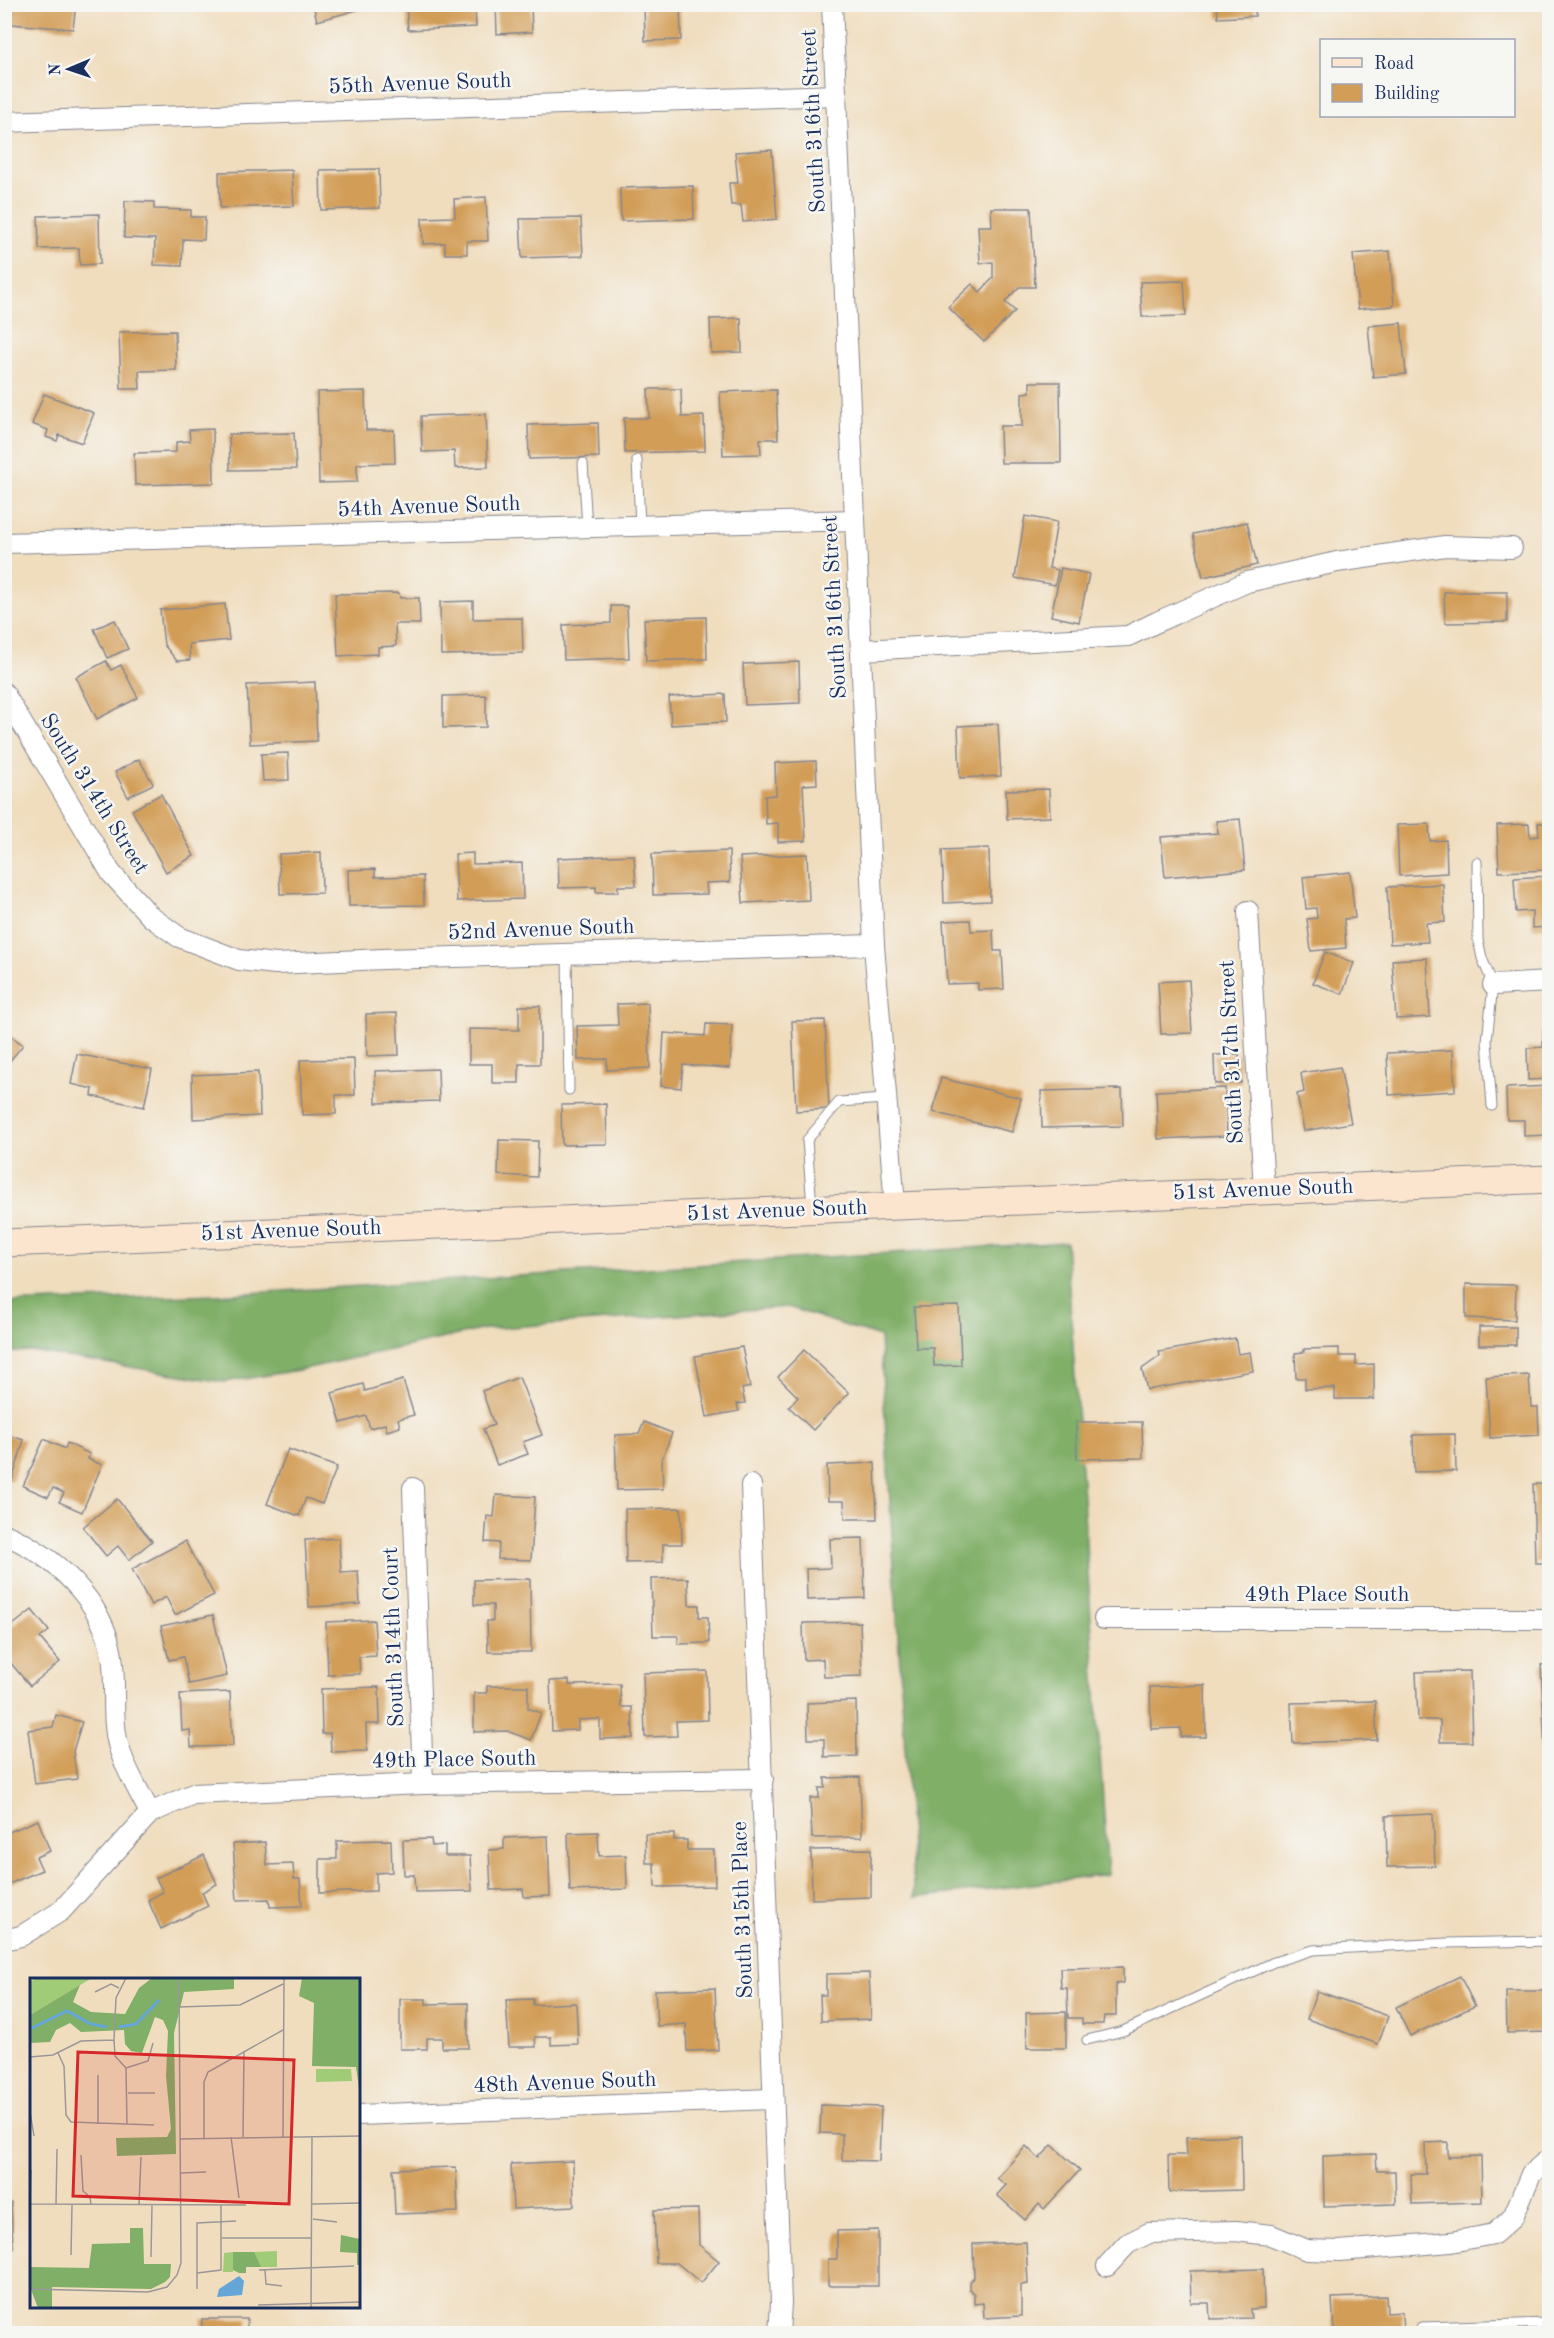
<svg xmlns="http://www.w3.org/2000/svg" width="1554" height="2338" viewBox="0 0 1554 2338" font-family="'Old Standard TT',serif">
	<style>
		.forest { fill: #80af68; stroke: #4e6f63; stroke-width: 1.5 }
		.building { fill: #d29d57 }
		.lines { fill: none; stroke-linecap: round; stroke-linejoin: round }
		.service-casing { stroke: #86868e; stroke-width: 11 }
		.minor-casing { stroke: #86868e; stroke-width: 22 }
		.secondary-casing { stroke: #86868e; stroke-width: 29 }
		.service { stroke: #fff; stroke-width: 9 }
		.minor { stroke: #fff; stroke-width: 20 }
		.secondary { stroke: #fce5cf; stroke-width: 27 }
		.labels { text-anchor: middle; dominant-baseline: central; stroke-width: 5; stroke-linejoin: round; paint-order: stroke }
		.street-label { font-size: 22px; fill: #1b2f5e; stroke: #f6f6f2 }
		.inset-river { fill: none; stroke: #64a6d8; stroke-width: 3 }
		.inset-road { fill: none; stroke: #9b9798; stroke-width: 1.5 }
		.view { fill: #d62828; fill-opacity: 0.15; stroke: #d62828; stroke-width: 3 }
		.inset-edge { fill: none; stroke: #1b2f5e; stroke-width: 3 }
	</style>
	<rect width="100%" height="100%" fill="#f6f6f2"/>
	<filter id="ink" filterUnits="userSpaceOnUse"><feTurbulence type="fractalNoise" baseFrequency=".0167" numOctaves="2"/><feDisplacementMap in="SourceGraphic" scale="12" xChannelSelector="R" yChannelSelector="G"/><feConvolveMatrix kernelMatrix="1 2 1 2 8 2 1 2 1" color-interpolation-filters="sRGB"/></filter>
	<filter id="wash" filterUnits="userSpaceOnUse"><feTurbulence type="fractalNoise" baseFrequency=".008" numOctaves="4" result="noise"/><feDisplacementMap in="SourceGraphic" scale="24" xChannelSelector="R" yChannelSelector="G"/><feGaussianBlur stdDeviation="1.35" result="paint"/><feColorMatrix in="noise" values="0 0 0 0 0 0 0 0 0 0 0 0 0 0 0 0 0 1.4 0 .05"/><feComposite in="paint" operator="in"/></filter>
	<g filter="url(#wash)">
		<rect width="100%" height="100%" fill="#f0ddbe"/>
		<path class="forest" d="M1066 1242 1108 1875 914 1898 880 1337 788 1307 485 1329 299 1370 224 1382 30 1351 5 1353 4 1303 216 1295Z"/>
		<g id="blocks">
			<g class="building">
				<path d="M12 4H76L73 29 11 24Z"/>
				<path d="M313 4H375V5L317 21Z"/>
				<path d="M406 4H475L476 27 408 30Z"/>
				<path d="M496 4H531L532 32 497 34Z"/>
				<path d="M644 4H680L681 40 645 41Z"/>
				<path d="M1217 4H1255V16L1218 18Z"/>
				<path d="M772 150 777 219 743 222 741 205H731L729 183H738L735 152Z"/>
				<path d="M379 169 380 208 321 210 320 170Z"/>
				<path d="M292 170 294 206 220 208 219 172Z"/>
				<path d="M693 186 694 219 621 221 620 188Z"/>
				<path d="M486 197 488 241H467V254H445V243L423 244 422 218 455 217 454 199Z"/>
				<path d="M125 201 154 202V209L191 210V217H205L204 240 183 239 182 266 154 265 155 239 124 238Z"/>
				<path d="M991 208H1031L1035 287H1019L1005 302 1015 311 984 342 948 307 972 284 980 292 993 278V262L980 263 978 226H992Z"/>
				<path d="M99 214 100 264 80 265 79 248 39 249 38 216Z"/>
				<path d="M581 218 583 256 522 258 520 219Z"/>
				<path d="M1390 251 1394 306 1358 309 1353 254Z"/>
				<path d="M1184 281 1186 316 1142 317 1140 282Z"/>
				<path d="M741 318 742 352 711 353 710 319Z"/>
				<path d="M1401 323 1406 374 1373 377 1368 326Z"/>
				<path d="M175 331 176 370 139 371 140 389H121L119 332Z"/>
				<path d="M1030 382H1060L1061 463H1001L1000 426H1022V393L1030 392Z"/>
				<path d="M648 389H681L682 417 704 416 705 451 625 453 624 418H649Z"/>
				<path d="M776 390 778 439H760L761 454 723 455 720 392Z"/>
				<path d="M365 391 366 430H394L395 463 357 464V482L319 483 317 392Z"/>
				<path d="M44 394 94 413 82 443 59 435 57 441 46 437 48 430 32 424Z"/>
				<path d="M486 414 488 467 455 468 454 451 422 452 421 416Z"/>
				<path d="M598 423 599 457 529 459 528 425Z"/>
				<path d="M213 429 214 483 135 485 134 453 176 452V442L190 441 189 430Z"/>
				<path d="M294 433 296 469 230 470 229 434Z"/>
				<path d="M1025 516 1057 522 1049 568 1058 570 1055 585 1015 578Z"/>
				<path d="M1247 522 1257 565 1203 577 1193 534Z"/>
				<path d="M1061 568 1089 574 1079 622 1051 616Z"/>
				<path d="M1444 592H1507V622L1445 623Z"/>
				<path d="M399 593 400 598H419L420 624H395L396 646 378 647V654L338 656 335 594Z"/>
				<path d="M473 601V619L522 618 523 653 441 655 440 602Z"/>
				<path d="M225 604 229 640 189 644 190 660 177 661 164 645 160 610Z"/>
				<path d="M611 606H627L629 658 564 660 563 625 611 623Z"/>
				<path d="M706 617 707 659 646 661 644 619Z"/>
				<path d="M115 620 128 649 107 658 94 629Z"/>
				<path d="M106 661 111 670 121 665 138 698 97 719 76 677Z"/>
				<path d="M799 662 800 703 745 705 743 664Z"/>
				<path d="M315 682 317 741 250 744 247 685Z"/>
				<path d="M725 694 726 722 671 725 669 697Z"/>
				<path d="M486 695V727L443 728V696Z"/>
				<path d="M998 724 1001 776 960 778 958 726Z"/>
				<path d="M288 753 289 780 263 781 261 754Z"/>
				<path d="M139 759 153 784 128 797 115 772Z"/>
				<path d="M816 761 817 784 803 785 806 841 778 842V823L766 824 765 796 776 795 775 763Z"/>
				<path d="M1049 789 1050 817 1007 819 1006 790Z"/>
				<path d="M161 794 194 856 166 872 132 810Z"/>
				<path d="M1240 819 1245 870 1165 877 1161 837 1218 833 1216 821Z"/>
				<path d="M1538 823H1550V870L1499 872 1497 825 1529 824 1530 837 1539 836Z"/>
				<path d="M1429 824 1430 841 1446 840 1447 873 1399 876 1397 825Z"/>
				<path d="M989 848 990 901 944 903 942 850Z"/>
				<path d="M729 851 730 882 706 883 707 894 653 895 652 854Z"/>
				<path d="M321 852 322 893 280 894 279 854Z"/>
				<path d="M473 853V864L522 863 523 899 457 901 455 854Z"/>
				<path d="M807 854 809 900 743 903 740 857Z"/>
				<path d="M634 855 636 886H618V892H596V887L559 888 558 858Z"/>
				<path d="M375 869V877L423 876 424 905 349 906 348 870Z"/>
				<path d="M1350 872 1355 918 1344 919 1346 948 1311 951 1307 919 1317 918 1316 908 1306 909 1303 877Z"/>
				<path d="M1550 876V927L1532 928V911L1516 912 1514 878Z"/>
				<path d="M1443 884 1445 922 1426 923 1428 942 1390 944 1387 887Z"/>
				<path d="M970 920 971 931 993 930 994 951H1002L1004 989 978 990V983L947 984 943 921Z"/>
				<path d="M1325 952 1354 963 1342 994 1313 983Z"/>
				<path d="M1427 958 1430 1017 1396 1019 1392 960Z"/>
				<path d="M1189 980 1192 1033 1161 1034 1158 982Z"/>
				<path d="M648 1003 650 1068 607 1070V1059L578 1060 577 1026 618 1025 617 1004Z"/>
				<path d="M519 1006H540V1064H519V1083H492V1064H469V1029L519 1030Z"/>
				<path d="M397 1013 399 1055 367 1056 366 1014Z"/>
				<path d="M825 1020 829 1109 796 1111 792 1021Z"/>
				<path d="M706 1024 732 1025 730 1068 683 1065 681 1088 661 1086 664 1033 705 1036Z"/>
				<path d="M1543 1030H1550V1079L1528 1080 1527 1048 1543 1047Z"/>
				<path d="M4 1031 23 1045 4 1068Z"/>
				<path d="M1453 1050 1455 1091 1389 1095 1387 1053Z"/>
				<path d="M77 1054 152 1069 144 1107 92 1096 93 1089 71 1084Z"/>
				<path d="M1239 1054 1241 1083 1215 1084 1214 1055Z"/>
				<path d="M354 1059 355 1095H336V1114L302 1115 300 1060Z"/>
				<path d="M1340 1067 1351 1123 1304 1131 1297 1094 1304 1092 1301 1073Z"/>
				<path d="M438 1069 439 1101 376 1103 375 1071Z"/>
				<path d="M258 1072 260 1116 193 1119 192 1075Z"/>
				<path d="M941 1078 1021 1098 1012 1132 933 1112Z"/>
				<path d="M1550 1086V1135L1524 1136V1120H1507L1506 1088Z"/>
				<path d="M1225 1088 1227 1136 1158 1139 1156 1091Z"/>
				<path d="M1122 1089 1123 1126 1042 1128 1041 1091Z"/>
				<path d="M606 1104 607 1144 562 1145 561 1105Z"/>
				<path d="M499 1140 538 1141 537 1177 498 1175Z"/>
				<path d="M1466 1284 1516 1285 1515 1320 1466 1318Z"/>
				<path d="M959 1306 961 1365 934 1366 933 1348H916L914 1307Z"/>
				<rect x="1479" y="1327" width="37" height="18"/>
				<path d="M1235 1338 1238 1354 1250 1352 1253 1371 1147 1390 1142 1369 1160 1356 1159 1352Z"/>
				<path d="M742 1347 750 1387 742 1389 745 1403 737 1404 739 1411 707 1417 695 1356Z"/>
				<path d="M1339 1348V1356H1356V1365L1374 1364V1399H1335V1388L1305 1389V1378H1296L1295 1353 1304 1352V1349Z"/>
				<path d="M804 1350 849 1393 813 1430 789 1407 798 1397 778 1377Z"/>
				<path d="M1529 1375 1531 1407H1538L1539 1435 1490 1438 1486 1377Z"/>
				<path d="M519 1377 542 1435 523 1442 528 1454 497 1465 483 1429 494 1425 482 1391Z"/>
				<path d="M403 1380 414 1415 398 1419 400 1427 387 1431 385 1424 370 1428 366 1416 341 1423 332 1393 363 1384 365 1391Z"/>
				<path d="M644 1422 672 1433 662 1459 663 1489 617 1490 615 1435 639 1434Z"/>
				<path d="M1076 1422H1142L1143 1458 1077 1459Z"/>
				<path d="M4 1434 24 1440 12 1481 4 1479Z"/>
				<path d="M1455 1434 1456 1471 1414 1472 1413 1435Z"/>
				<path d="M44 1439 65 1449 67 1443 90 1454 88 1459 102 1465 82 1512 59 1502 64 1493 53 1488 48 1497 23 1486Z"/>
				<path d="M288 1449 337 1467 322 1504 306 1498 299 1516 267 1504Z"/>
				<path d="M875 1463 877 1519H845L844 1501H828L827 1465Z"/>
				<path d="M1533 1484H1550V1563H1535Z"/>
				<path d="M496 1495 535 1497 531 1560 498 1559 499 1543 485 1542 487 1516 494 1517Z"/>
				<path d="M117 1499 152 1541 129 1560 118 1546 106 1556 83 1527Z"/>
				<path d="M681 1508 682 1544H663V1562L626 1563 625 1509Z"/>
				<path d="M339 1538 341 1572 358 1571 360 1604 309 1607 305 1540Z"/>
				<path d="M863 1538 865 1598 807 1600 806 1569 831 1568 830 1539Z"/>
				<path d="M185 1541 214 1595 175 1615 166 1597 151 1605 132 1569Z"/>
				<path d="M688 1578 689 1605H699V1617H708L709 1643 678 1644V1636H653L651 1579Z"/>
				<path d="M530 1579 531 1652H488L487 1621H493V1605H474V1580Z"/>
				<path d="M32 1610 49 1631 40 1638 60 1662 30 1686 4 1655V1632Z"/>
				<path d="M213 1615 227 1676 189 1684 183 1657 169 1660 161 1626Z"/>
				<path d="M374 1620 376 1656 359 1657 360 1674 328 1675 326 1622Z"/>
				<path d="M860 1622 862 1676 824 1677 823 1659 804 1660 803 1623Z"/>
				<path d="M1550 1664V1757H1545L1541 1665Z"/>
				<path d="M707 1671 708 1720 676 1721 677 1736 645 1737 643 1673Z"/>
				<path d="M1470 1671 1472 1742H1440V1720H1418L1416 1672Z"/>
				<path d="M569 1680V1685L620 1684 621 1707H632L633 1738 600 1739V1719L578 1720V1730L552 1731 550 1681Z"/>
				<path d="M1205 1685 1206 1737H1181V1728L1151 1729 1150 1687Z"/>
				<path d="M487 1686H528V1708L541 1713 531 1740 507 1731 474 1732V1693H487Z"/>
				<path d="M379 1687 380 1724H366L367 1751 331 1752 330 1733 322 1734 321 1689Z"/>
				<path d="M230 1692 233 1746 191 1747 190 1730 182 1731 180 1694Z"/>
				<path d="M856 1701 857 1756 824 1757V1739H808L807 1703Z"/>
				<path d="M1375 1701 1377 1740 1293 1743 1291 1703Z"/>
				<path d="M56 1715 82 1722 73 1751 77 1779 35 1784 28 1730 53 1727Z"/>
				<path d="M860 1777 862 1837 812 1838 810 1798H819V1788H825V1778Z"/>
				<path d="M1433 1814 1435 1866 1387 1867 1386 1816Z"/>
				<path d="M38 1820 50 1851 36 1857 42 1870 4 1886V1834Z"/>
				<path d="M598 1832 599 1856 626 1855 627 1889 570 1891 568 1833Z"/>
				<path d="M645 1834H674V1840H687V1850H714L715 1886 655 1887 654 1863H646Z"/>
				<path d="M548 1836 550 1896 524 1897 523 1889 491 1890 489 1850 504 1849V1838Z"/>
				<path d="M431 1839 432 1846 445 1845V1856H470L472 1891 415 1892 414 1875H404L403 1840Z"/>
				<path d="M391 1840 392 1872 376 1873V1891L320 1893V1859H337V1841Z"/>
				<path d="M265 1842 267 1865 293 1864 294 1879H300L302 1906 270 1907 269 1899 237 1900 233 1844Z"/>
				<path d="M871 1849V1897L812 1899 811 1850Z"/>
				<path d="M204 1855 217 1884 202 1892 208 1906 161 1929 148 1900 163 1892 156 1878Z"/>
				<path d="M1123 1967V1983L1116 1984V2016H1104L1103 2024H1082V2018H1068L1067 1988H1061L1060 1968Z"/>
				<path d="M869 1973 871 2019 821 2021 820 1995H826V1974Z"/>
				<path d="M1460 1976 1475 2006 1410 2036 1396 2007Z"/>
				<path d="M715 1988 718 2050 687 2051 686 2024 657 2026 655 1990Z"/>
				<path d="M1317 1991 1388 2016 1378 2044 1307 2019Z"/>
				<path d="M1506 1991H1550V2032L1507 2033Z"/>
				<path d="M400 1999H426V2004L468 2003V2048H442V2038H427V2049H400Z"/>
				<path d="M533 1999V2005L576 2003 578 2044 551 2045V2037H535L536 2047H509L506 2000Z"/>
				<path d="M1066 2012V2048H1027L1026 2013Z"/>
				<path d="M821 2105 881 2107 879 2161 842 2160V2134L820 2133Z"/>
				<path d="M1241 2135 1242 2190 1169 2192 1168 2155H1187L1186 2137Z"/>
				<path d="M1448 2142V2157L1481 2156 1482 2202 1412 2204 1411 2174H1426L1425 2143Z"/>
				<path d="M1052 2145 1080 2170 1044 2209 1039 2204 1025 2220 997 2195 1006 2185 997 2178 1026 2146 1039 2159Z"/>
				<path d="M1376 2154 1377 2171H1395L1396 2204 1324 2206 1323 2156Z"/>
				<path d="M573 2161 574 2206 513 2209 511 2164Z"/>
				<path d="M456 2167 458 2212 395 2214 393 2169Z"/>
				<path d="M4 2203H11L13 2249 4 2250Z"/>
				<path d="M698 2209 699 2245 719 2261 701 2283 677 2263H656L654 2210Z"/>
				<path d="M878 2230V2286H828V2259H837V2231Z"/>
				<path d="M1026 2242 1028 2284 1021 2285V2316L984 2318 983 2303 974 2304V2294L969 2289V2282L974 2277 973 2244Z"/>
				<path d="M1263 2269 1264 2308 1250 2309 1251 2318 1210 2319 1209 2303H1191L1190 2271Z"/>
				<path d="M1386 2296 1387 2313 1402 2312 1403 2334H1334L1332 2298Z"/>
				<rect x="202" y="2319" width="45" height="15"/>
				<path d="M291 2329 314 2332V2334H290Z"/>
			</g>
		</g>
	</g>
	<g filter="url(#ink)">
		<use href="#blocks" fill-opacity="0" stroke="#86868e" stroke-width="1.5"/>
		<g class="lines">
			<defs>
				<g id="service">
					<path d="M637 460 640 526"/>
					<path d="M583 463 587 527"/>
					<path d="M1477 862 1478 940 1482 958 1493 985 1487 1041 1492 1106"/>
					<path d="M567 954 569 1090"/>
					<path d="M812 1207 807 1140 839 1102 886 1099"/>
					<path d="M1087 2040 1123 2031 1274 1962 1313 1950 1447 1943 1550 1941"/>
					<path d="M1421 2327 1550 2323"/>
				</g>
				<g id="minor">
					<path d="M832 4 874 945 895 1206"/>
					<path d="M4 122 837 95"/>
					<path d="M4 543 855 520"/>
					<path d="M861 650 1128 636 1157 622 1247 582 1337 562 1445 546 1512 548"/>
					<path d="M4 693 111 873 151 917 179 937 239 960 276 964 383 959 874 945"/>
					<path d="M1248 911 1264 1190"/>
					<path d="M1493 985 1550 982"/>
					<path d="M751 1485 781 2303 779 2334"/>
					<path d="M413 1488 423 1784"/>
					<path d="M4 1534C54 1555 103 1600 112 1656 117 1687 110 1721 120 1751 127 1772 140 1793 150 1813"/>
					<path d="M1104 1619H1550"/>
					<path d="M4 1940 21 1936 61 1911 150 1813 193 1794 423 1784 763 1779"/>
					<path d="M358 2115 773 2099"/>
					<path d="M1107 2266 1127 2244 1149 2233 1236 2231 1271 2235 1307 2250 1339 2251 1451 2242 1494 2234 1513 2217 1531 2174 1550 2158"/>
				</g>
				<path id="secondary" d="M4 1243 1550 1179"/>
			</defs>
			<use href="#service" class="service-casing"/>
			<use href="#minor" class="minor-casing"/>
			<use href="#secondary" class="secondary-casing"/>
			<use href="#service" class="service"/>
			<use href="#minor" class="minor"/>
			<use href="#secondary" class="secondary"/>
		</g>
	</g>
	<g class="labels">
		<g class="street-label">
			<text transform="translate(420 84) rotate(-2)">55th Avenue South</text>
			<text transform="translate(814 121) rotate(-93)">South 316th Street</text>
			<text transform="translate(429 507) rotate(-2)">54th Avenue South</text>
			<text transform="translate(835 607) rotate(-93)">South 316th Street</text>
			<text transform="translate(94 794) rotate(58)">South 314th Street</text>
			<text transform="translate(541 930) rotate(-2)">52nd Avenue South</text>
			<text transform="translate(1232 1052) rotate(-93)">South 317th Street</text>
			<text transform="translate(1263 1190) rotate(-2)">51st Avenue South</text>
			<text transform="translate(777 1211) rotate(-2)">51st Avenue South</text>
			<text transform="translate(291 1231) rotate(-2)">51st Avenue South</text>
			<text x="1327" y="1595">49th Place South</text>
			<text transform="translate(394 1637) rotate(-92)">South 314th Court</text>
			<text transform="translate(454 1760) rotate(-1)">49th Place South</text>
			<text transform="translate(743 1910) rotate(-92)">South 315th Place</text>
			<text transform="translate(565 2083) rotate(-2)">48th Avenue South</text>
		</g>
	</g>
	<g transform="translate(30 1978)">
		<rect width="330" height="330" fill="#f0ddbe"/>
		<path d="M7 0H62L0 37V4ZM286 91H321L322 103 286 104ZM247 273V289H225L224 274ZM203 274V294H193L194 275Z" fill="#a0cb77"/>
		<path d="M122 0H204V11L154 14 144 55 146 176 87 178 86 160 137 159 141 151 136 98 138 53 133 42 125 39 112 75 101 73 95 66 94 52 51 54 40 45 26 52 20 64 0 65V37L50 7 43 24 61 34 95 36 109 10ZM272 0H330V117L326 89 282 88 284 25 269 18ZM100 250H113L114 286H141L140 299 135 304 121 311 22 309V330H8L0 309V289L59 290 62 266 100 265ZM311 257 330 261V287H327V275L310 274ZM203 274H224L231 289H216V295H209L203 292Z" fill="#80af68"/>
		<path d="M209 298 214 303 212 317 187 319 189 311Z" fill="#64a6d8"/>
		<path class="inset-river" d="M89 49 106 46 129 22M0 51 37 33 61 46 77 49"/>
		<path class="inset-road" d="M65 14 81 6 89 10M149 29 210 27 253 6M28 75 34 88 36 137 41 144 124 147M0 79 23 77 51 63 84 62M96 90 85 78 84 62 86 20 96 0M96 90 97 147M96 90 118 83 123 65M68 97V146M98 115H125M0 134 4 158M201 159 209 220M213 159 214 73M253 159 254 0M174 160V104L178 94 253 52M150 161 330 158M51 177 53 213 60 219 61 227M151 195 176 194M0 226 216 227M0 226 1 192M26 226 27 171M282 226 330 225M109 227 111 179M283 241 307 244M192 260H282M41 277 42 227M121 279 122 227M229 292 324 288M235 292 236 306 252 308M167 295 191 292V227M0 311 118 314 137 309 147 297 151 285 149 0M167 311V245L206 243M228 327 330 324M43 330H118M281 330 282 158"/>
		<path class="view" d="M48 74 264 82 259 226 43 218Z"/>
		<rect width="330" height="330" class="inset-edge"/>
	</g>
	<rect width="1554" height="2338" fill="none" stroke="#f6f6f2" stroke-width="24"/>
	<rect x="1320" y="39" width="195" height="78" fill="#f6f6f2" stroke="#9ea6b7" stroke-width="1.5"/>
	<rect x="1332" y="58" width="30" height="9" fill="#fce5cf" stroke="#9ea6b7" stroke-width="1.5"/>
	<text x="1374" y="69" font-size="18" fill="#1b2f5e">Road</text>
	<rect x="1332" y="84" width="30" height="18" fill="#d29d57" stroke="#9ea6b7" stroke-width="1.5"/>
	<text x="1374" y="99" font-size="18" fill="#1b2f5e">Building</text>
	<g transform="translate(69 69) rotate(268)" stroke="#f6f6f2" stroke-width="4.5" paint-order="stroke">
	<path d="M0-4.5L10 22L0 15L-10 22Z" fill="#1b2f5e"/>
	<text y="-9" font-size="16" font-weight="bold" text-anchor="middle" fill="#1b2f5e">N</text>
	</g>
</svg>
